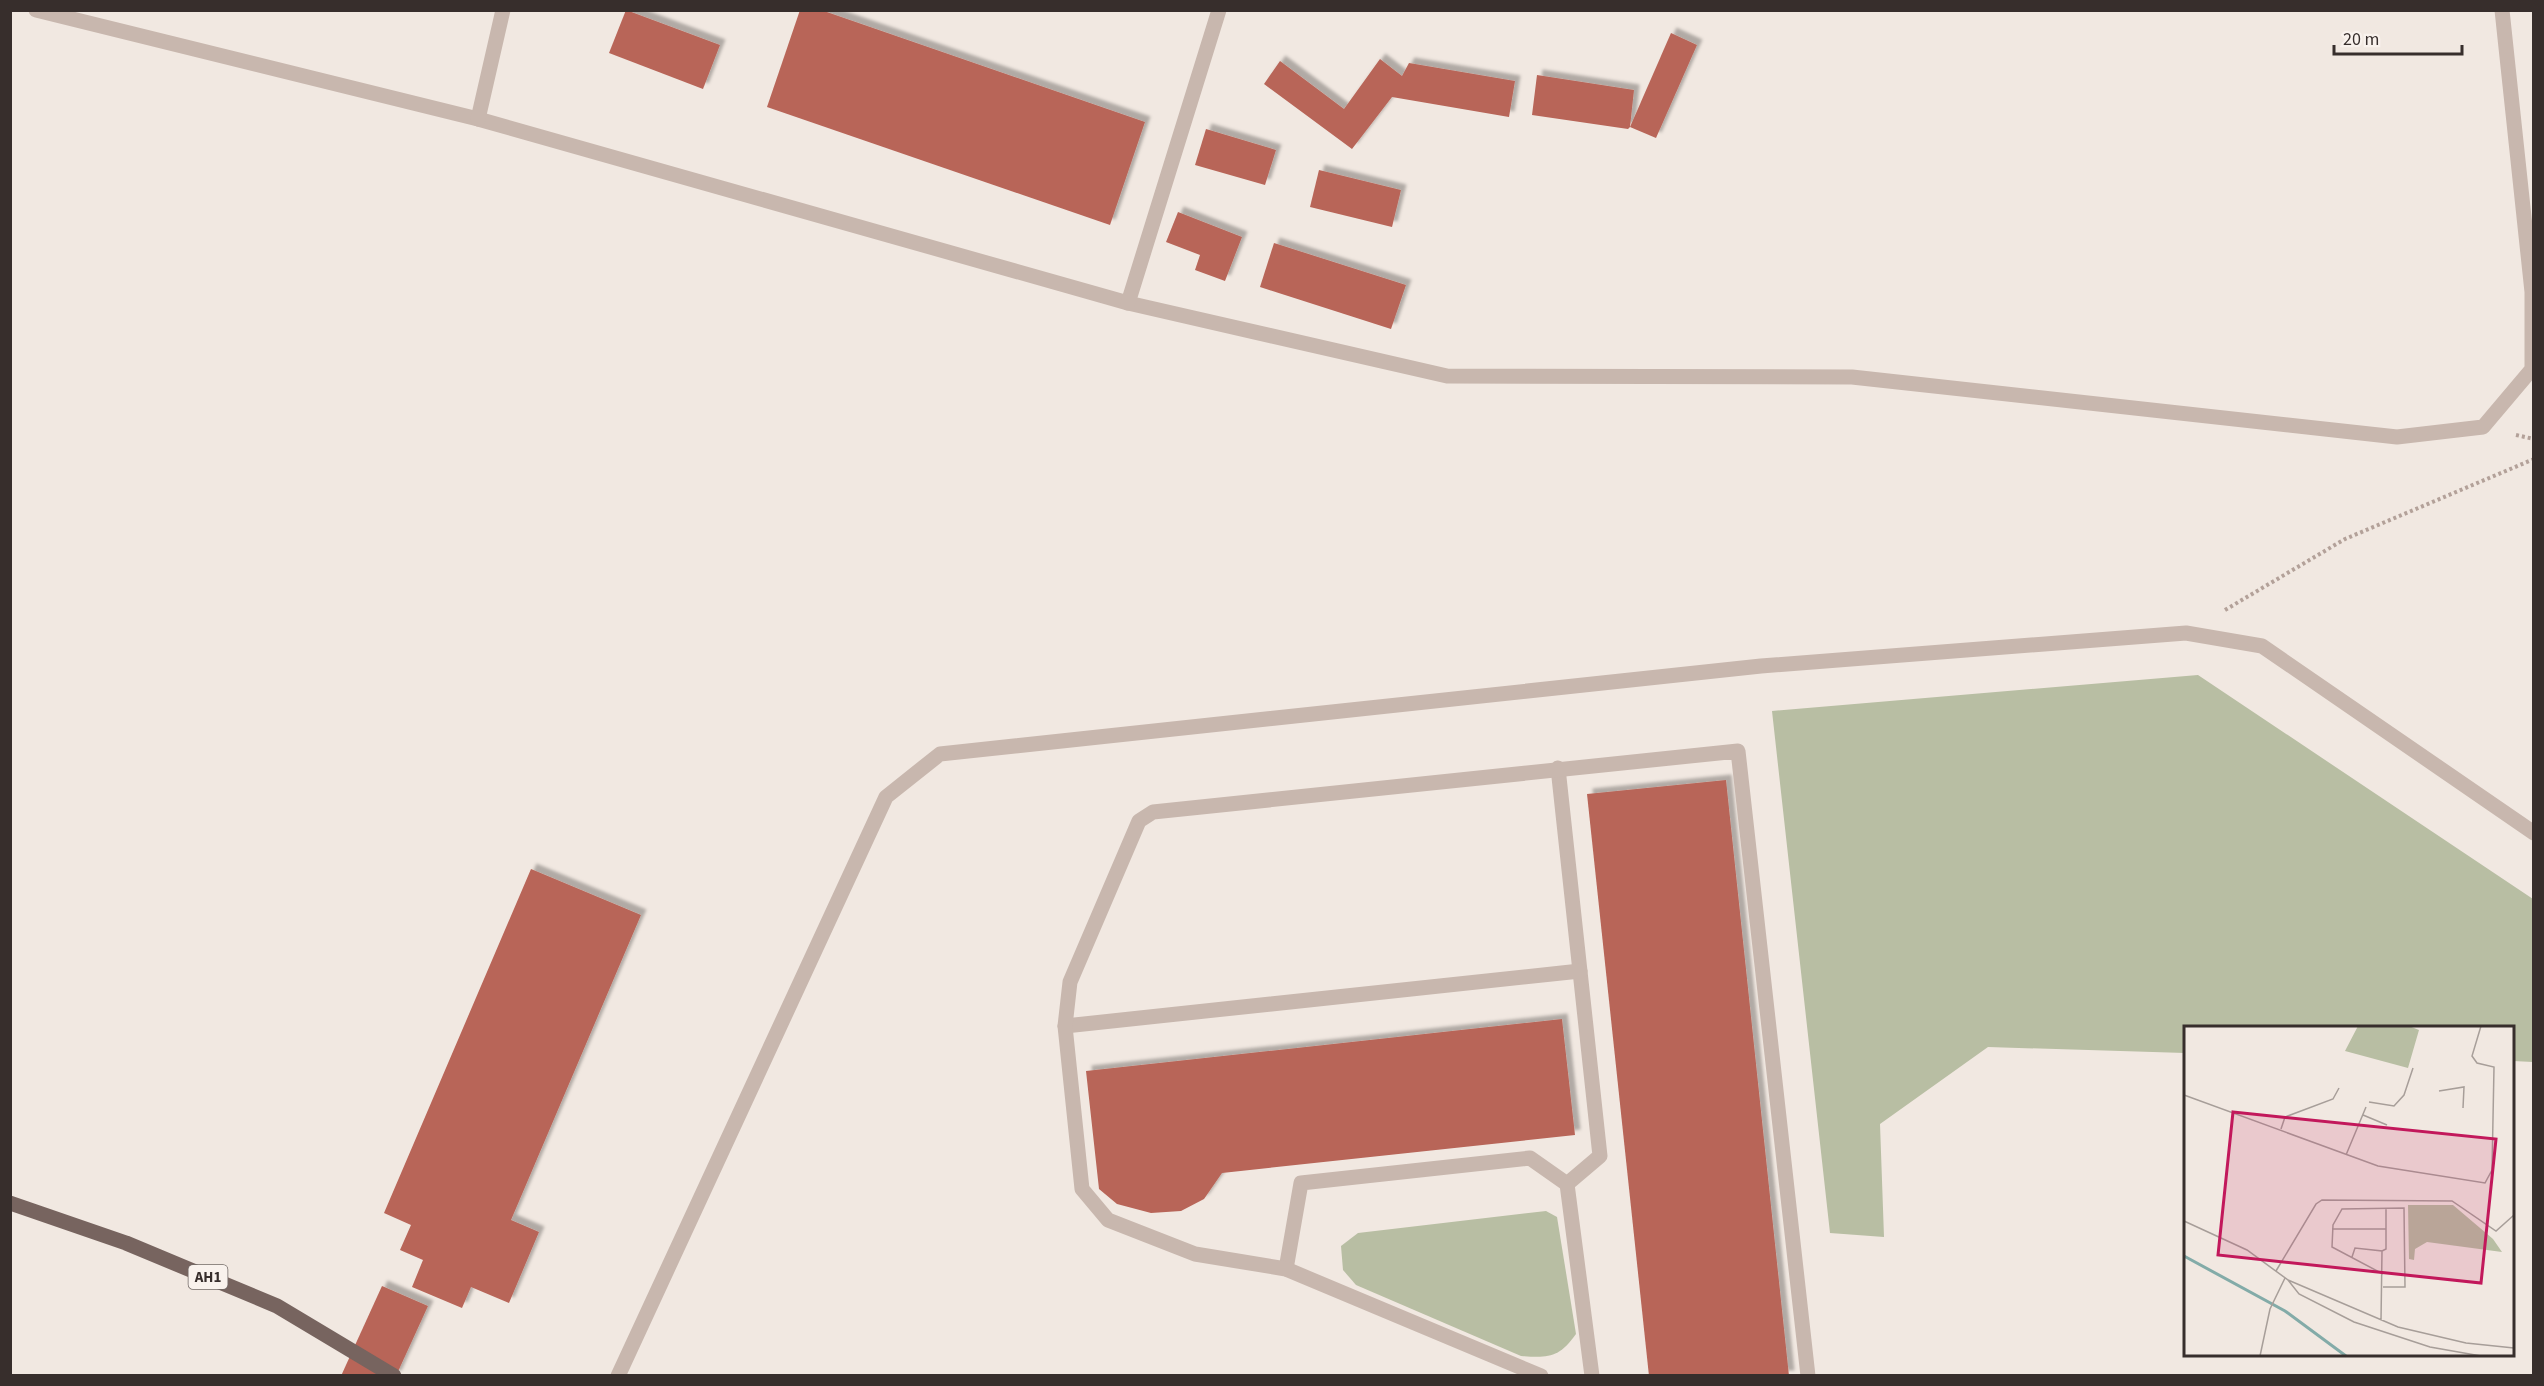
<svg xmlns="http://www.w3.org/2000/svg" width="2544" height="1386" viewBox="0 0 2544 1386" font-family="'Source Sans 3',sans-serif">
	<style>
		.green { fill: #b8bea3 }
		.building { fill: #b86558; filter: url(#shadow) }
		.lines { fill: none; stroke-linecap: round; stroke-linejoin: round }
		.path { stroke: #b3a199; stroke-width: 4; stroke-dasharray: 3 3; stroke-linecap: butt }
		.service { stroke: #c8b7ae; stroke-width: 15 }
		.minor { stroke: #c8b7ae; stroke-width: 15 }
		.tertiary { stroke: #c8b7ae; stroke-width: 15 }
		.primary { stroke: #77645f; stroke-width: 15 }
		.labels { text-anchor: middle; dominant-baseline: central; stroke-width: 4.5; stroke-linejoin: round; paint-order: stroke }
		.shield { fill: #f9f2ed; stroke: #716966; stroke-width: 1.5 }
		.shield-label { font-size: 15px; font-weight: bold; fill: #372e2c }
		.inset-river { fill: none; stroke: #83aba8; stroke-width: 3 }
		.inset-road { fill: none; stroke: #a79e99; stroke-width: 1.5 }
		.view { fill: #c2185b; fill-opacity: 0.15; stroke: #c2185b; stroke-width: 3 }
		.inset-edge { fill: none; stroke: #372e2c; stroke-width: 3 }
	</style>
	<defs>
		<filter id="shadow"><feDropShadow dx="5.5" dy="-5.5" stdDeviation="1.5" flood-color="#0004"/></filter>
	</defs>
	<rect width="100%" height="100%" fill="#f1e8e1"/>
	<g class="green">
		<path d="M2198 675 2533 899V1062L2513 1061 2512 1028H2186L2185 1053 1988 1047 1880 1124 1884 1237 1830 1233 1772 711Z"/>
		<path d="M1546 1211 1557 1217 1576 1334C1559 1358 1548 1358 1521 1356L1356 1285 1343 1270 1341 1246 1358 1233Z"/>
	</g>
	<g class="building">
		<path d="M626 10 720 45 703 89 609 53Z"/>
		<path d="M800 10H821L1145 122 1110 225 767 107Z"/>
		<path d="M1671 33 1697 45 1656 138 1630 127Z"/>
		<path d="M1380 59 1402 76 1409 63 1515 81 1509 117 1392 97 1352 149 1264 84 1280 61 1344 109Z"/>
		<path d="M1537 75 1634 90 1630 127 1628 129 1532 115Z"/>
		<path d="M1206 129 1276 150 1265 185 1195 165Z"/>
		<path d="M1319 170 1401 190 1392 227 1310 207Z"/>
		<path d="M1178 212 1242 237 1225 281 1195 270 1200 255 1166 242Z"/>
		<path d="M1274 243 1406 285 1391 329 1260 287Z"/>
		<path d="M1726 780 1789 1376H1649L1587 794Z"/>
		<path d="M531 869 641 915 511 1220 539 1232 509 1303 471 1287 462 1308 412 1287 423 1260 400 1250 411 1225 384 1213Z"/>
		<path d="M1562 1019 1575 1135 1222 1173 1204 1199 1181 1211 1151 1213 1117 1204 1099 1189 1086 1071Z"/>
		<path d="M382 1286 428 1306 396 1376H341Z"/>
	</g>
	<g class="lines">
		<g class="path">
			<path d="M2516 435 2534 439"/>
			<path d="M2225 610 2345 539 2534 459"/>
		</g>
		<g class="service">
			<path d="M1558 768 1600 1156 1567 1184"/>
			<path d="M1065 1026 1580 971"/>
			<path d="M1286 1269 1301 1183 1530 1158 1567 1184 1592 1376"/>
			<path d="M1541 1376 1286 1269 1195 1254 1108 1220 1082 1189 1065 1026 1070 982 1139 821 1153 812 1738 751 1808 1376"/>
		</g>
		<g class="minor">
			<path d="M36 10 478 119 1128 303 1447 376 1852 377 2397 437 2483 427 2532 369V292L2502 10"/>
			<path d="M478 119 503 10"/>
			<path d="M1128 303 1219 10"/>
		</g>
		<path class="tertiary" d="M618 1376 886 797 940 754 1761 666 2186 633 2262 646 2534 833"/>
		<path class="primary" d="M10 1203 126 1243 277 1306 394 1376"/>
	</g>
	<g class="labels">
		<rect class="shield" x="188.5" y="1265" width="39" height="24" rx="4.5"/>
		<g class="shield-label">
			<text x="208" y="1277">AH1</text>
		</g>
	</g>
	<g transform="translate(2184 1026)">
		<rect width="330" height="330" fill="#f1e8e1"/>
		<path d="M174 0H225L235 4 224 42 161 25ZM224 179H269L309 213 318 226 243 216 231 223 230 234 225 233Z" fill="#b8bea3"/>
		<path class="inset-river" d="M0 230 101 285 162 330"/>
		<path class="inset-road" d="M255 65 280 61 279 82M0 69 194 140 301 157 308 144 310 41 293 37 288 30 297 0M185 76 210 80 220 69 229 42M179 89 203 99M97 103 101 91 149 73 155 62M162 129 182 81M0 195 63 224 104 254 115 268 170 296 246 321 297 330M148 203H202M198 225 202 223V182M168 231 171 222 198 225 197 295M92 245 132 178 138 174 268 175 312 205 330 189M199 248 148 221 149 199 158 183 220 182 221 261H199M104 254 214 301 282 317 330 322M76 330 86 283 101 252"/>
		<path class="view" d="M49 86 312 113 297 257 34 229Z"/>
		<rect width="330" height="330" class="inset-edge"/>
	</g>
	<rect width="2544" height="1386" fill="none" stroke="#372e2c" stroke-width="24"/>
	<path d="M2334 45v9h128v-9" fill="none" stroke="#372e2c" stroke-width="3"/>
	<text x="2343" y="45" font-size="18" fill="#372e2c" stroke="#f9f2ed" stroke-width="4.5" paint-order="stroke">20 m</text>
</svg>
